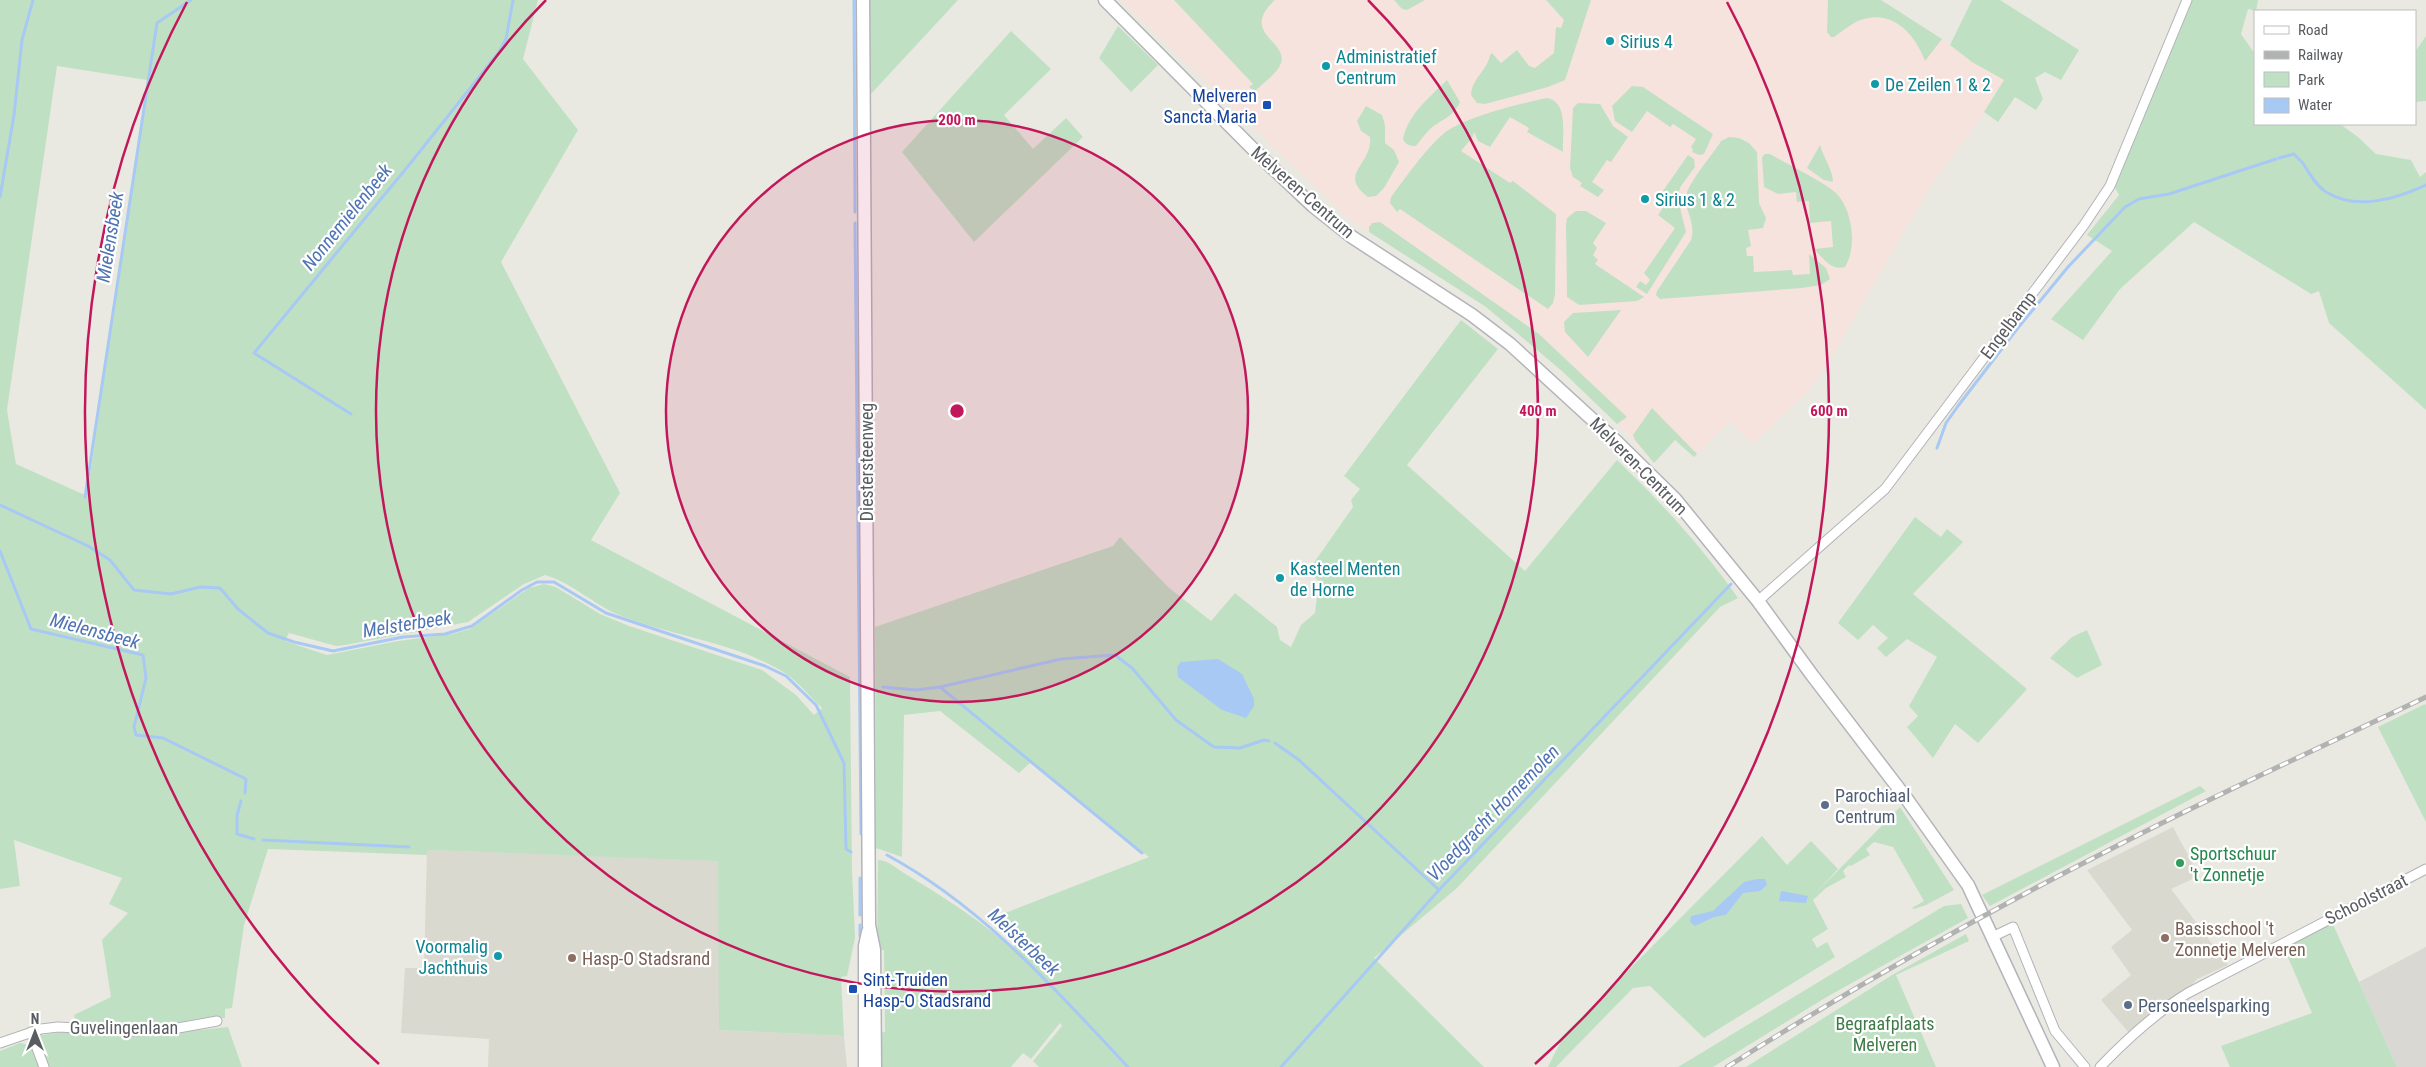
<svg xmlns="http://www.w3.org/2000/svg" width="2426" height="1067" viewBox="0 0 2426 1067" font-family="'Roboto Condensed',sans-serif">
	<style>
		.industrial { fill: #d9d8d3 }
		.education { fill: #dad9cf }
		.medical { fill: #f7e3dd }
		.green { fill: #c0e0c4; fill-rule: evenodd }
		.water { fill: #a7c9f4 }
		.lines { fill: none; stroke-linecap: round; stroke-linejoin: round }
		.stream { stroke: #a7c9f4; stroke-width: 3 }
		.street-casing { stroke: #b1b3b7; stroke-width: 11 }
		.secondary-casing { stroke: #b3b4ba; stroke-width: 15 }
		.street { stroke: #fff; stroke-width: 9 }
		.secondary { stroke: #fff; stroke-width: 12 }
		.rail-casing { stroke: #b1b2b2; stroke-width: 5 }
		.rail { stroke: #fff; stroke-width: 3; stroke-dasharray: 9; stroke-linecap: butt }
		.ring { fill: none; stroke: #c2185b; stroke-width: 2.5 }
		.culture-dot { fill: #0f9aa8; stroke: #fff; stroke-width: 2 }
		.transit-dot { fill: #1a4fb4; stroke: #fff; stroke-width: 2 }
		.service-dot { fill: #5c6f8a; stroke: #fff; stroke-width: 2 }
		.leisure-dot { fill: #2e9e5b; stroke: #fff; stroke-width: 2 }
		.education-dot { fill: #8d6e63; stroke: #fff; stroke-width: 2 }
		.labels { text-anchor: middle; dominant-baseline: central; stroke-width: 4.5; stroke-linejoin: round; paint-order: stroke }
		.culture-label { font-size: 18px; fill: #0d838f; stroke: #fff; text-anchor: start }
		.transit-label { font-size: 18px; fill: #164399; stroke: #fff; text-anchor: end }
		.street-label { font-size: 18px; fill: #595c60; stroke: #fff }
		.service-label { font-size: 18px; fill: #4e5e75; stroke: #fff; text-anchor: start }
		.leisure-label { font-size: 18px; fill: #27864d; stroke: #fff; text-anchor: start }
		.education-label { font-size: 18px; fill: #785e54; stroke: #fff; text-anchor: start }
		.park-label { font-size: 18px; fill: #3d7b47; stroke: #fff }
		.water-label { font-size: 19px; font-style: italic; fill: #4e73b3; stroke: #fff }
		.centre { fill: #c2185b; stroke: #fff; stroke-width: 2.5 }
		.ring-label { font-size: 15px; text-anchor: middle; font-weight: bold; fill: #c2185b; stroke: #fff; stroke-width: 4.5; stroke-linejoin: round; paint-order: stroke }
	</style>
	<rect width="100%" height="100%" fill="#eae9e1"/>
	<path class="industrial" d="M2426 947V1067H2397L2359 982Z"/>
	<g class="education">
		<path d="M2173 827 2199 876 2171 889 2228 965 2197 979 2189 988 2130 1034 2101 1000 2131 975 2111 947 2132 930 2087 870Z"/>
		<path d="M427 850 719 860V1030L844 1036 847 1067H488L489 1039 401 1033 405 968H424Z"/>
	</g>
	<path class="medical" d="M1121 0H1881L1942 39 1972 62 2004 80 1984 113 1926 193 1834 353 1810 389 1754 444 1730 421 1694 457 1675 440 1654 463 1617 424 1563 372 1486 307 1350 220Z"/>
	<g class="green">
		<path d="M0 0H538L523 59 578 130 501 262 620 493 591 540 850 677 852 870 855 938 847 976 841 977 844 1036 719 1030 718 861 428 850 427 855 268 849 244 925 232 1008 225 1009V1018C207 1018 190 1024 172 1026 140 1028 108 1025 76 1023L74 1015 111 997 102 940 128 913 109 904 122 878 14 840 20 886 0 889ZM57 66 147 80 87 496 16 464 7 410ZM545 575C572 583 593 604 619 615 671 636 730 641 780 670 795 678 809 696 822 708L814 715 796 695 762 670 629 626 600 614 556 587 544 584 529 588 470 629 452 634 398 641 327 655 285 641 289 633 336 646 345 645 468 622 524 584Z"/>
		<path d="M869 0H958L869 96Z"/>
		<path d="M1174 0H1275C1239 33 1288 41 1281 63 1277 74 1263 83 1255 91L1249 87 1253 84Z"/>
		<path d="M1394 0H1425L1407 10 1402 9Z"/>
		<path d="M1546 0H1591L1565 80 1548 87 1485 104 1477 103 1471 95C1472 78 1487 71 1490 55L1492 53 1501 63 1517 50 1529 66 1535 68 1554 53 1556 27 1561 28 1564 20Z"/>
		<path d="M1828 0H1881L1942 39 1925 61C1916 36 1894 10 1864 19 1853 22 1844 30 1834 37H1831L1827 32Z"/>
		<path d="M1972 0H2000L2079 50 2061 80 2045 72 2035 78 2043 99 2036 110 2015 97 1998 122 1984 112 2004 80 1972 62 1950 45Z"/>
		<path d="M2191 0H2258L2256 11 2248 9 2241 34 2255 54V124H2340L2358 137 2376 154 2411 160 2420 177 2426 172V410L2329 323 2319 291 2311 294 2194 222 2120 289 2083 340 2051 319 2112 251 2087 235 2119 195 2114 186Z"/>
		<path d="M1118 26 1158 65 1131 92 1099 58Z"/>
		<path d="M1011 31 1051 69 1004 115 1033 149 1066 118 1083 137 974 242 902 152Z"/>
		<path d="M2426 36V101L2415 102V52Z"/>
		<path d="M1447 80 1460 102C1453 118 1441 119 1429 130 1424 135 1420 141 1416 146 1409 146 1406 145 1403 139 1408 114 1430 97 1447 80Z"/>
		<path d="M1632 86 1643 87 1713 134 1704 154 1699 155 1692 152 1693 150 1691 147 1696 139 1673 124 1670 127 1647 111 1632 132 1615 121 1612 106Z"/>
		<path d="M1547 98C1569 102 1562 134 1563 152L1527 132 1529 128 1510 117 1490 147 1478 141 1474 132 1472 138 1461 151 1510 183 1513 181 1556 214 1555 294 1553 303 1548 309 1400 209 1397 212 1390 203 1391 197C1406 177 1423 152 1442 135 1462 117 1520 104 1547 98Z"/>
		<path d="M1578 103 1600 104 1613 126 1628 137 1611 162 1607 160 1592 182 1604 190 1598 197 1580 186 1582 183 1573 177 1570 168 1573 108Z"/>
		<path d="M1366 106 1382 115 1385 125V143L1394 150 1399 162 1384 188 1376 196 1368 197C1337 173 1373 165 1370 137L1361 131 1357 121Z"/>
		<path d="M1729 137 1739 138 1749 143 1757 152 1759 203 1766 218 1763 228 1748 230 1751 246 1746 248 1747 256H1753L1754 272 1792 270 1793 275 1810 274 1809 254 1826 268 1830 279 1821 285 1802 288 1660 299 1656 295 1657 291 1691 240C1696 224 1686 214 1686 198 1685 186 1714 153 1721 141Z"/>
		<path d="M1820 145C1823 157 1833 170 1833 182L1824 180 1807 168Z"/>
		<path d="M1765 154H1770C1785 163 1826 183 1837 194 1853 211 1857 248 1845 267 1831 271 1823 258 1814 249L1833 247 1831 221 1810 223 1809 201 1797 202 1796 192 1778 194 1764 187 1762 157Z"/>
		<path d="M1688 155 1694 159 1695 167 1681 186 1677 196 1686 232 1647 294 1636 287 1640 281 1646 285 1650 280 1644 273 1675 228 1658 215 1671 196 1663 191Z"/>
		<path d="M1576 211H1586L1606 223 1593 243 1597 248 1593 255 1598 260 1595 264 1644 297 1637 301 1579 305 1567 297 1566 225 1567 218Z"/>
		<path d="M1380 222 1539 334 1627 417 1617 424 1563 372 1486 307 1369 232V227L1372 223Z"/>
		<path d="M1621 310 1588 357 1565 332 1564 322 1573 313Z"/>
		<path d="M1461 320 1498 349 1407 465 1525 571 1617 460C1661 502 1702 547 1738 598L1720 607 1457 888 1374 958 1484 1067H1039L1033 1061 1062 1026 1060 1023 1031 1059 1023 1053 1011 1067H880L878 1033 885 1032 884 950H877L878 860C890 861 894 867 904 873 942 896 978 919 1012 948L1020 941 990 919 1149 857 1030 763 1019 773 940 711 904 715 902 857 876 848 875 627 1113 546 1120 537 1168 587 1211 621 1235 593 1277 627 1280 640 1291 647 1301 625 1315 613 1319 581 1312 574 1313 564 1353 507 1351 500 1360 489 1344 476Z"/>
		<path d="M1652 408 1697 454 1694 457 1675 440 1654 463 1635 440 1633 435Z"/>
		<path d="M1915 517 1941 537 1947 529 1963 542 1913 594 2027 689 1978 743 1955 724 1933 758 1907 727 1918 716 1909 706 1937 657 1907 639 1886 657 1877 648 1888 638 1873 625 1858 640 1838 623Z"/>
		<path d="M2087 630 2102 665 2077 678 2050 658 2072 637Z"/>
		<path d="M2425 704 2426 706V822L2378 727Z"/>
		<path d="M2200 786 2206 791 1990 906 1982 895Z"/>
		<path d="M1900 807 1954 890 1926 905 1914 909 1912 908 1924 901 1893 847 1874 842 1866 849 1870 855 1851 866 1849 865 1843 871 1846 877 1826 888 1813 900 1828 929 1812 939 1817 948 1827 942 1835 957 1704 1038 1650 986 1633 988 1556 1067H1548L1564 1035 1762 836 1787 865 1811 841 1838 869 1814 895Z"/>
		<path d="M1961 904 1968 918 1825 998 1713 1067H1678L1944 906Z"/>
		<path d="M2332 922 2397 1067H2230L2221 1046 2312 1013 2283 946Z"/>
		<path d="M1966 934 1969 941 1896 975 1936 1067H1746L1892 975Z"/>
		<path d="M228 1027 242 1067H48L36 1036 62 1032 140 1036Z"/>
		<path d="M20 1043 30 1045 39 1067H0V1051Z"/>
	</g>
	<g class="water">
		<path d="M1218 659 1242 674 1254 699V706L1246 718 1222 710 1178 677 1177 667 1181 662Z"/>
		<path d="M1757 879H1765L1767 885 1760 891 1743 893 1726 915 1714 917 1695 926 1690 922 1691 916 1713 911 1744 882Z"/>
		<path d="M1781 891 1808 896 1806 903 1779 901Z"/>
	</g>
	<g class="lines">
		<g class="stream">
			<path d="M854 0 855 212"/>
			<path d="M2279 158 2294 154C2296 157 2299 159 2302 162 2309 172 2315 185 2326 192 2357 211 2395 199 2426 185"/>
			<path d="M0 197 14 115 22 40 33 0"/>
			<path d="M855 223 861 834"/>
			<path d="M351 414 254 353 409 165 499 52 506 39 513 0"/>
			<path d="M1937 448 1946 423 1958 406 2017 329 2068 267 2125 207 2139 199 2169 194 2276 159"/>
			<path d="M85 497 157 23 191 0"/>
			<path d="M0 505 88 546 110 560 134 590 171 594 200 587 220 588 238 609 268 633 294 642 333 651 403 637 445 634 472 626 522 590 537 582H554L606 613 765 666 786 676 816 705 844 763 846 849 851 852"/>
			<path d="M0 551 31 629 143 655 146 678 134 727 136 735 163 738 246 779 245 793"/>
			<path d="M883 687 916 690 940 687 1061 659 1115 655 1132 668 1176 720 1214 747 1240 748 1264 740 1269 741"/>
			<path d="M940 687 1142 853"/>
			<path d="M1275 743 1299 760 1439 890"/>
			<path d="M241 801 237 815V834L254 839"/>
			<path d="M263 840 409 847"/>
			<path d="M887 855C983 907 1054 988 1128 1067"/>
			<path d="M860 915V878"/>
			<path d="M860 925V936"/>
			<path d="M1281 1067 1439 890 1731 584"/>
		</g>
		<defs>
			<g id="street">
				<path d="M1758 601 1885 489 2084 225 2110 186 2187 0"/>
				<path d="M1992 937 2013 927 2055 1031 2085 1067"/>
				<path d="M31 1032 44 1067"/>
				<path d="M0 1043 41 1029 58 1027 133 1031 167 1030 217 1021"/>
				<path d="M2100 1067C2127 1039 2155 1013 2188 993L2426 869"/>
			</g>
			<g id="secondary">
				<path d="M863 0 869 925 874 950 875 1067"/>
				<path d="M1105 0 1261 157 1313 206 1352 237 1472 315 1510 344 1618 443 1675 499 1758 601 1812 675 1906 798 1968 885 2053 1067"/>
				<path d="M865 1067V946L868 932"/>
			</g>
		</defs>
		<use href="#street" class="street-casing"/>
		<use href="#secondary" class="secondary-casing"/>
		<use href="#street" class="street"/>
		<use href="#secondary" class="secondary"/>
		<defs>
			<path id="rail" d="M1727 1067C1850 989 1977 917 2107 851 2212 796 2320 748 2426 697"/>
		</defs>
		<use href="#rail" class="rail-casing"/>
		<use href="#rail" class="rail"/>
	</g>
	<circle cx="957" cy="411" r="291" fill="#c2185b" fill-opacity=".12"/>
	<g class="ring">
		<circle cx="957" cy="411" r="291"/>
		<path d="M1368 0A581 581 0 1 1 546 0"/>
		<path d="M379 1064A872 872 0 0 1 187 2M1727 2A872 872 0 0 1 1535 1064"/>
	</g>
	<g class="culture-dot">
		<circle cx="1610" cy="41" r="5"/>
		<circle cx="1326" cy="66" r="5"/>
		<circle cx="1875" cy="84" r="5"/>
		<circle cx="1645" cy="199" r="5"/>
		<circle cx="1280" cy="578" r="5"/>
		<circle cx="498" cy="956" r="5"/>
	</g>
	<g class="transit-dot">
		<rect x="1262" y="100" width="10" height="10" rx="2.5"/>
		<rect x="848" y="984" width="10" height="10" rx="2.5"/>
	</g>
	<g class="service-dot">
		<circle cx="1825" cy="805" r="5"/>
		<circle cx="2128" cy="1005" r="5"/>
	</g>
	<circle class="leisure-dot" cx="2180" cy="863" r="5"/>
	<g class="education-dot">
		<circle cx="2165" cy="938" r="5"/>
		<circle cx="572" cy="958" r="5"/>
	</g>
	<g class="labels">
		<g class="culture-label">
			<text x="1620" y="41">Sirius 4</text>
			<text x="1336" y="56">Administratief<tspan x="1336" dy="21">Centrum</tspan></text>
			<text x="1885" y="84">De Zeilen 1 &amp; 2</text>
			<text x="1655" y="199">Sirius 1 &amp; 2</text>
			<text x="1290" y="568">Kasteel Menten<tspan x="1290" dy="21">de Horne</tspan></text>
			<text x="488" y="946" text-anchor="end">Voormalig<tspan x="488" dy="21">Jachthuis</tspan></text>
		</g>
		<g class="transit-label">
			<text x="1257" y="95">Melveren<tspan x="1257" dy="21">Sancta Maria</tspan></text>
			<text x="863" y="979" text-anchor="start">Sint-Truiden<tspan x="863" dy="21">Hasp-O Stadsrand</tspan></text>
		</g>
		<g class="street-label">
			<text transform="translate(1303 192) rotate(41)">Melveren-Centrum</text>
			<text transform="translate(2008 325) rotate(-53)">Engelbamp</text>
			<text transform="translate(866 462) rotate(-90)">Diestersteenweg</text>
			<text transform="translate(1639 466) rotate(45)">Melveren-Centrum</text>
			<text transform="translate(2366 899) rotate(-27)">Schoolstraat</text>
			<text x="124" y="1027">Guvelingenlaan</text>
		</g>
		<g class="service-label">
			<text x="1835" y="795">Parochiaal<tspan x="1835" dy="21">Centrum</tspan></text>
			<text x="2138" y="1005">Personeelsparking</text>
		</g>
		<g class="leisure-label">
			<text x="2190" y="853">Sportschuur<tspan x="2190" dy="21">'t Zonnetje</tspan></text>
		</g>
		<g class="education-label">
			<text x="2175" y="928">Basisschool 't<tspan x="2175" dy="21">Zonnetje Melveren</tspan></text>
			<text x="582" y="958">Hasp-O Stadsrand</text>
		</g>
		<g class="park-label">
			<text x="1885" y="1023">Begraafplaats<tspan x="1885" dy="21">Melveren</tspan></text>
		</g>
		<g class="water-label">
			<text transform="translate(347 217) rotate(-51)">Nonnemielenbeek</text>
			<text transform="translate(110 237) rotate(-81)">Mielensbeek</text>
			<text transform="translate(407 624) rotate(-9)">Melsterbeek</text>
			<text transform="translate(95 631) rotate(15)">Mielensbeek</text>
			<text transform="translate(1493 813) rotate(-46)">Vloedgracht Hornemolen</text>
			<text transform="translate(1024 942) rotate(43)">Melsterbeek</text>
		</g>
	</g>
	<circle cx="957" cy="411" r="8" class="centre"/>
	<g class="ring-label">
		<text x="957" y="125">200 m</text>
		<text x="1538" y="416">400 m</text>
		<text x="1829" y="416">600 m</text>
	</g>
	<rect x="2254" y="10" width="162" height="115" fill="#ffffff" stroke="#bdbebf"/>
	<rect x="2264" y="26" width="25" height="8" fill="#ffffff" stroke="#bdbebf"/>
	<text x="2298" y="35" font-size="15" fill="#595c60">Road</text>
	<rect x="2264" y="51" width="25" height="8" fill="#b1b2b2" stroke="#bdbebf"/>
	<text x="2298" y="60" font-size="15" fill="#595c60">Railway</text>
	<rect x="2264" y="72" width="25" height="15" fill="#c0e0c4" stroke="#bdbebf"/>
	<text x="2298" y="85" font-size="15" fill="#595c60">Park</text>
	<rect x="2264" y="98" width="25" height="15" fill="#a7c9f4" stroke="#bdbebf"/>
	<text x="2298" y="110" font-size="15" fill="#595c60">Water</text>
	<g transform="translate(35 1032)" stroke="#ffffff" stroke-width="4" paint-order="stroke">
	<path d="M0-4L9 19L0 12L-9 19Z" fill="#595c60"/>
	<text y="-8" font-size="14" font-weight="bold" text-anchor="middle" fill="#595c60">N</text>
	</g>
</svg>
